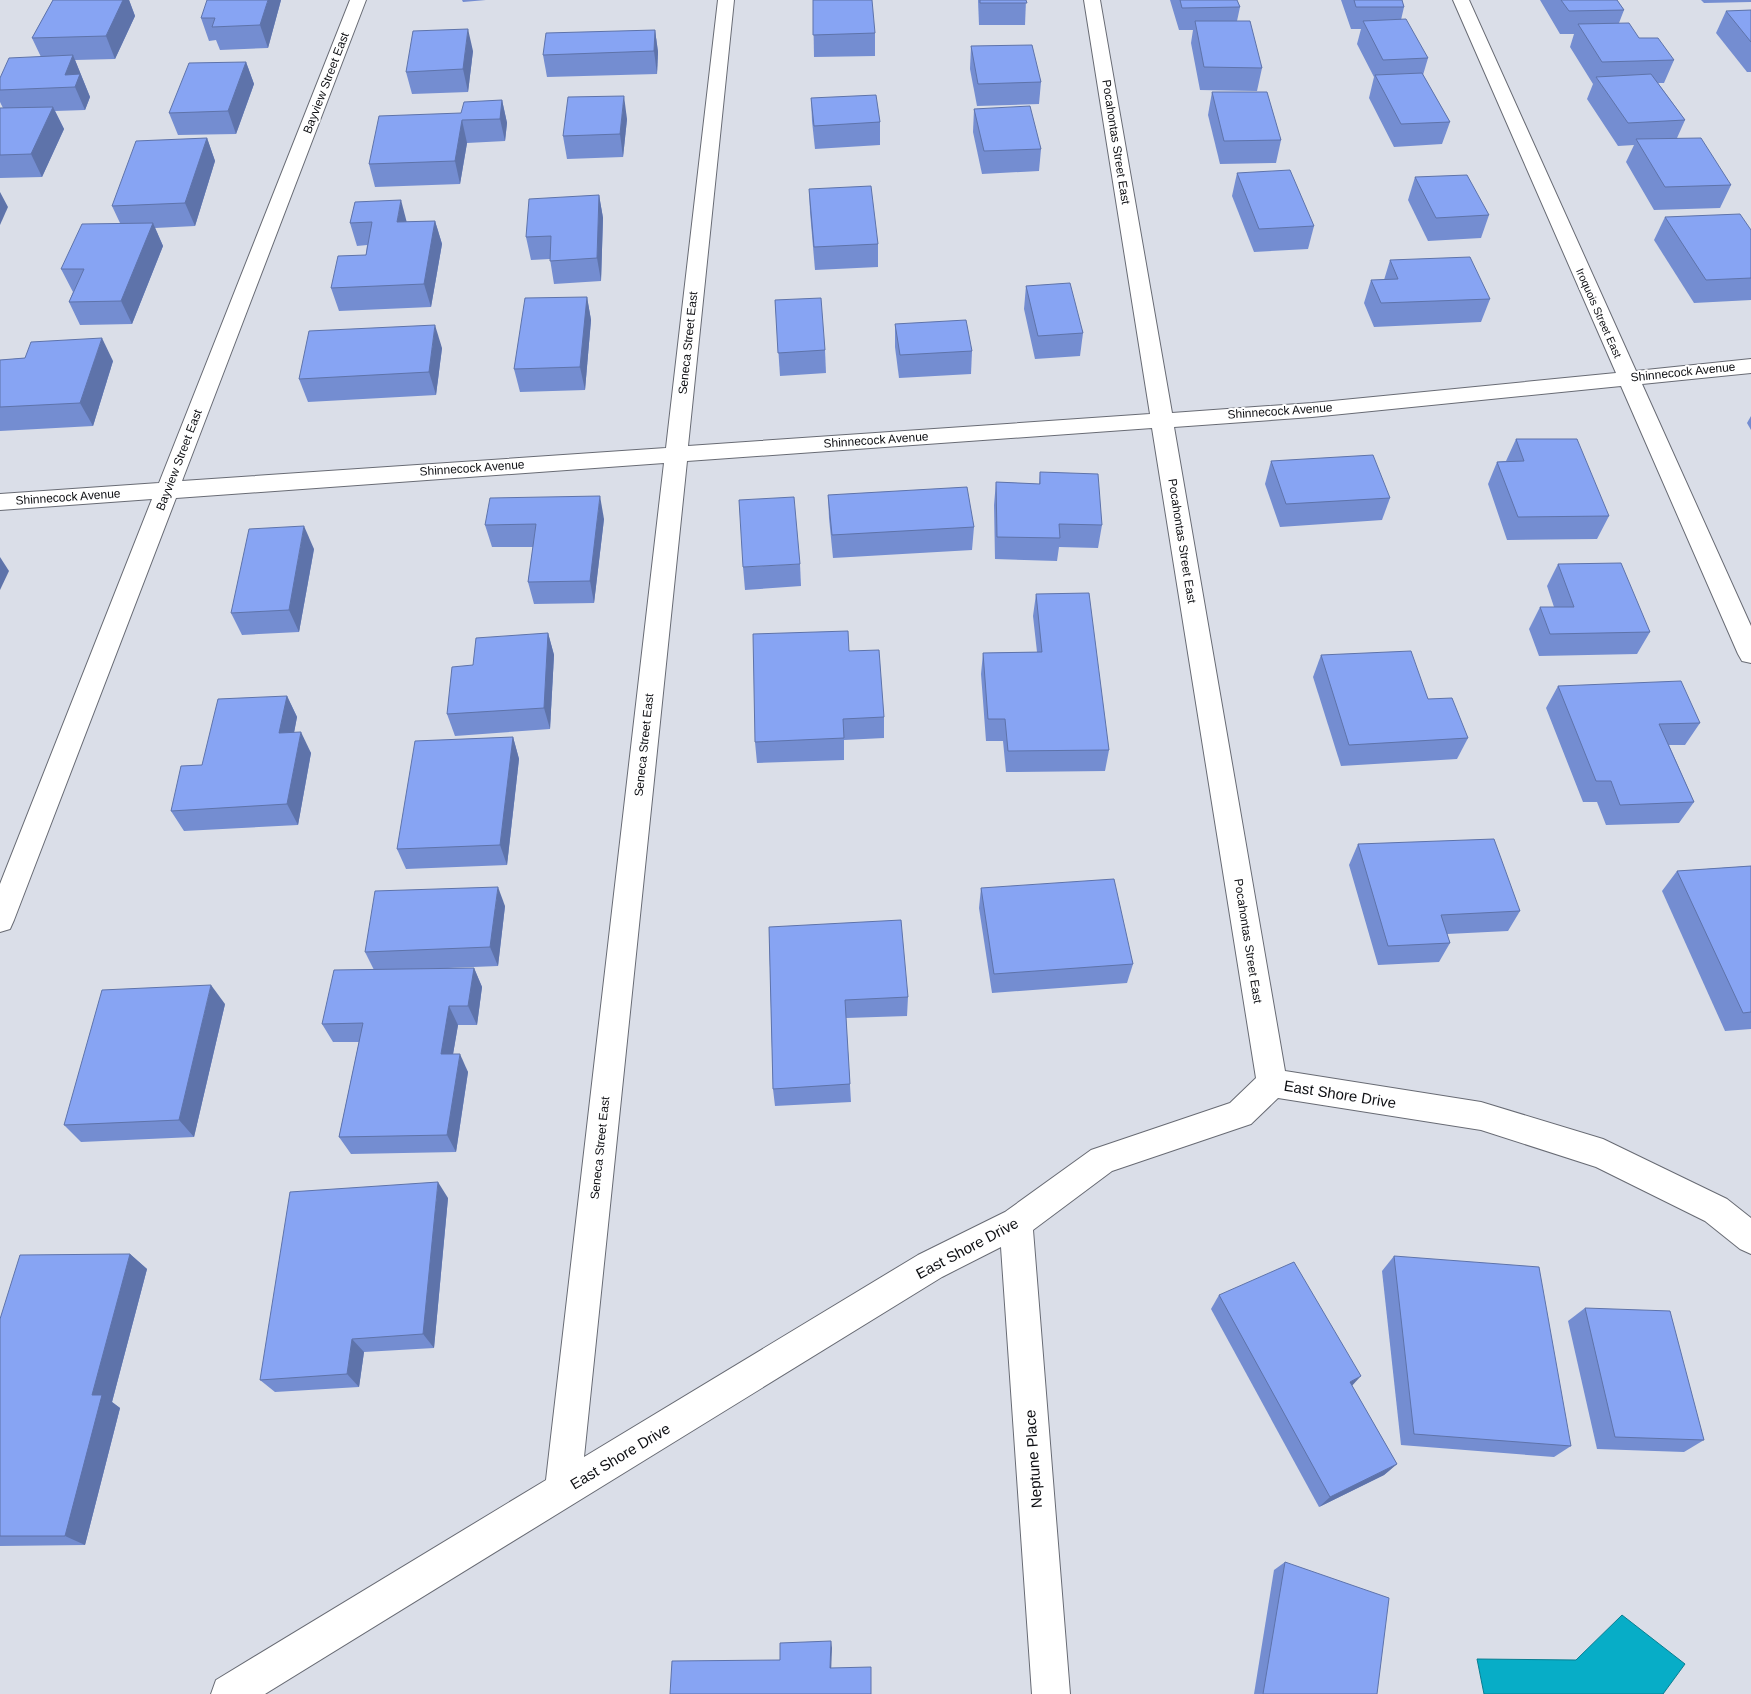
<svg xmlns="http://www.w3.org/2000/svg" width="1751" height="1694" viewBox="0 0 1751 1694" font-family="Arial,sans-serif">
	<style>
		.water { fill: #07adc7; stroke: #097e91 }
		.lines { fill: none; stroke-linecap: round; stroke-linejoin: round }
		.minor-casing { stroke: #686b74; stroke-width: 2 }
		.minor { fill: #fff; fill-rule: evenodd }
		.wall { fill: #748dd1 }
		.shaded-wall { fill: #5e73aa }
		.building { fill: #87a4f3; stroke: #5e73aa }
		.labels { text-anchor: middle; dominant-baseline: central; stroke-width: 4; stroke-linejoin: round; paint-order: stroke }
		.far-street-label { font-size: 11px; fill: #0e0f13; stroke: #fff }
		.street-label { font-size: 12px; fill: #0e0f13; stroke: #fff }
		.near-street-label { font-size: 15px; fill: #0e0f13; stroke: #fff }
	</style>
	<rect width="100%" height="100%" fill="#dadee8"/>
	<path class="water" d="M1622 1615 1685 1664 1663 1694H1484L1477 1659 1576 1660Z"/>
	<g class="lines">
		<defs>
			<path id="minor" d="M350 0H366L182 481 666 448 718 0H734L688 446 1150 414 1084 0H1100L1172 413 1312 403 1616 373 1453 0H1469L1636 371 1751 359V373L1642 384 1751 626V663L1742 661 1738 654 1621 386 1312 417 1174 427 1285 1071 1481 1102 1603 1139 1727 1199 1751 1218V1254L1740 1249 1705 1221 1596 1167 1481 1130 1278 1098 1251 1124 1112 1171 1033 1230 1070 1694H1032L1001 1247 942 1277 265 1694H211L216 1680 546 1480 664 463 176 498 14 920 10 929 0 932V884L152 499 0 510V494L159 483ZM1152 428 1256 1078 1230 1103 1091 1150 1005 1212 918 1255 584 1457 687 461Z"/>
		</defs>
		<use href="#minor" class="minor-casing"/>
		<use href="#minor" class="minor"/>
	</g>
	<g class="wall">
		<path d="M53 0H129L135 16 115 59 75 60 90 97 85 110 55 111 64 129 42 177 0 178V108H3L0 102V78L41 57 32 38Z"/>
		<path d="M281 0 268 48 220 50 216 40 209 41 201 18Z"/>
		<path d="M462 0H486L463 2Z"/>
		<path d="M813 0 875 33V56L814 57Z"/>
		<path d="M978 0H1026L1025 25H979Z"/>
		<path d="M1170 0H1237L1240 7 1237 21 1262 68 1257 91 1200 90 1191 43 1193 30H1179Z"/>
		<path d="M1341 0H1402L1404 7 1401 20 1428 58 1423 75 1450 122 1442 144 1394 147 1369 98 1374 77 1357 44 1361 29H1351Z"/>
		<path d="M1540 0H1617L1624 10 1619 23 1639 38 1674 60 1664 83H1658L1685 120 1677 138 1731 185 1720 208 1654 210 1626 162 1634 145 1618 146 1587 99 1593 84 1570 47 1574 34H1560Z"/>
		<path d="M1701 0H1751V2L1704 3Z"/>
		<path d="M1751 10V72H1747L1716 33 1726 11Z"/>
		<path d="M655 30 658 52 657 74 547 77 543 55Z"/>
		<path d="M971 46 1041 82 1039 104 977 106 970 69Z"/>
		<path d="M473 51 468 92 412 94 406 72Z"/>
		<path d="M246 62 254 84 236 134 178 135 169 113Z"/>
		<path d="M1212 92 1281 140 1276 163 1220 164 1208 115Z"/>
		<path d="M811 98 880 122V145L815 149 812 121Z"/>
		<path d="M502 100 507 123 505 141 467 143 460 184 375 187 369 164 461 113Z"/>
		<path d="M974 109 1041 149 1039 171 982 174 973 132Z"/>
		<path d="M627 119 623 157 567 159 563 136Z"/>
		<path d="M207 138 215 161 195 226 155 228 163 246 132 324 80 325 69 302 73 292 61 269 120 223 112 206Z"/>
		<path d="M1237 173 1314 226 1308 249 1254 252 1232 196Z"/>
		<path d="M1415 177 1489 215 1481 238 1428 241 1408 200Z"/>
		<path d="M809 189 878 244V267L815 270 810 212Z"/>
		<path d="M599 195 603 218 601 281 554 284 550 259 531 260 526 237Z"/>
		<path d="M355 202 407 222 435 221 442 244 431 307 339 311 331 288 366 255 367 245 357 246 350 223Z"/>
		<path d="M1665 217 1751 230V300L1694 303 1654 240Z"/>
		<path d="M1390 260 1490 299 1481 322 1374 327 1364 303 1371 280H1384Z"/>
		<path d="M1026 286 1083 333 1080 356 1035 359 1024 309Z"/>
		<path d="M587 297 591 320 585 390 520 392 514 369Z"/>
		<path d="M775 300 825 350 826 373 780 376Z"/>
		<path d="M895 324 972 351 971 374 899 378 895 347Z"/>
		<path d="M442 348 436 395 308 402 299 379Z"/>
		<path d="M25 358 113 361 93 426 0 431V360Z"/>
		<path d="M1751 416V430L1747 423Z"/>
		<path d="M1516 439 1609 516 1597 539 1507 540 1488 484 1497 462 1506 461Z"/>
		<path d="M1271 461 1390 498 1382 520 1280 527 1265 484Z"/>
		<path d="M1040 472 1102 525 1098 548 1059 547 1057 561 995 559 994 505 996 482 1039 484Z"/>
		<path d="M828 495 974 527 972 550 833 558 829 518Z"/>
		<path d="M604 519 594 603 534 604 528 582 533 547H492L485 525Z"/>
		<path d="M314 549 299 632 242 635 231 613Z"/>
		<path d="M800 564 801 586 745 590 743 567Z"/>
		<path d="M1558 564 1650 632 1637 654 1539 656 1529 629 1540 607H1554L1547 586Z"/>
		<path d="M1036 594 1109 750 1105 771 1006 772 1003 741H986L981 674 983 653 1037 652 1033 616Z"/>
		<path d="M548 633 554 655 550 729 455 736 447 714Z"/>
		<path d="M849 651 884 717V738L844 740V760L757 763 755 742Z"/>
		<path d="M1321 655 1428 699 1468 738 1457 759 1341 766 1313 677Z"/>
		<path d="M1558 686 1700 723 1685 745H1669L1694 802 1679 823 1606 825 1597 802H1583L1546 708Z"/>
		<path d="M287 696 297 717 294 732 311 753 298 825 184 831 171 811 202 765Z"/>
		<path d="M513 737 519 759 507 865 406 869 397 849Z"/>
		<path d="M1358 844 1520 911 1508 931 1447 934 1450 943 1439 962 1378 965 1349 865Z"/>
		<path d="M1751 866V1029L1725 1031 1662 891 1677 871Z"/>
		<path d="M981 888 1133 964 1127 983 992 993 979 908Z"/>
		<path d="M505 906 498 966 423 969 474 968 482 987 477 1025H458L453 1054 468 1072 456 1152 351 1154 339 1137 359 1042H333L322 1024 374 970 365 952Z"/>
		<path d="M769 927 908 997 907 1016 846 1018 851 1102 775 1106 773 1089Z"/>
		<path d="M225 1004 194 1137 81 1142 64 1125Z"/>
		<path d="M448 1198 434 1348 364 1352 359 1387 275 1392 260 1380Z"/>
		<path d="M130 1254 147 1269 112 1402 120 1408 85 1545 0 1546V1319Z"/>
		<path d="M1394 1256 1571 1446 1554 1457 1401 1445 1382 1271Z"/>
		<path d="M1219 1295 1352 1386 1397 1464 1384 1475 1319 1507 1211 1309Z"/>
		<path d="M1585 1308 1704 1440 1684 1452 1597 1449 1568 1321Z"/>
		<path d="M1285 1562 1377 1694H1254L1274 1570Z"/>
	</g>
	<g class="shaded-wall">
		<path d="M123 0H129L135 16 115 59 106 36Z"/>
		<path d="M268 0H281L268 48 260 25Z"/>
		<path d="M468 29 473 51 468 92 463 69Z"/>
		<path d="M655 30 658 52 657 74 654 51Z"/>
		<path d="M73 55 90 97 85 110 75 87 65 75Z"/>
		<path d="M246 62 254 84 236 134 228 111Z"/>
		<path d="M624 96 627 119 623 157 620 134Z"/>
		<path d="M502 100 507 123 505 141 500 119Z"/>
		<path d="M53 107 64 129 42 177 31 154Z"/>
		<path d="M462 120 467 143 460 184 455 161Z"/>
		<path d="M207 138 215 161 195 226 185 203Z"/>
		<path d="M0 192 8 207 0 225Z"/>
		<path d="M599 195 603 218 601 281 597 258Z"/>
		<path d="M401 200 407 223 397 222Z"/>
		<path d="M435 221 442 244 431 307 424 284Z"/>
		<path d="M153 223 163 246 132 324 121 301Z"/>
		<path d="M587 297 591 320 585 390 580 367Z"/>
		<path d="M435 325 442 348 436 395 429 372Z"/>
		<path d="M102 338 113 361 93 426 80 403Z"/>
		<path d="M600 496 604 519 594 603 590 581Z"/>
		<path d="M304 526 314 549 299 632 289 610Z"/>
		<path d="M0 557 9 571 0 590Z"/>
		<path d="M548 633 554 655 550 729 544 708Z"/>
		<path d="M287 696 297 717 290 754 279 733Z"/>
		<path d="M301 732 311 753 298 825 287 804Z"/>
		<path d="M513 737 519 759 507 865 500 845Z"/>
		<path d="M498 887 505 906 498 966 490 947Z"/>
		<path d="M474 968 482 987 477 1025 468 1006Z"/>
		<path d="M211 985 225 1004 194 1137 179 1120Z"/>
		<path d="M449 1006 458 1025 450 1072 441 1054Z"/>
		<path d="M460 1054 468 1072 456 1152 447 1135Z"/>
		<path d="M438 1182 448 1198 434 1348 423 1334Z"/>
		<path d="M130 1254 147 1269 112 1402 120 1408 85 1545 65 1536 92 1395Z"/>
		<path d="M352 1339 364 1352 359 1387 347 1374Z"/>
		<path d="M1361 1376 1349 1389 1350 1382Z"/>
		<path d="M1397 1464 1384 1475 1319 1507 1330 1497Z"/>
		<path d="M831 1641 832 1648 831 1674 830 1668Z"/>
	</g>
	<g class="building">
		<path d="M53 0H123L106 36 32 38Z"/>
		<path d="M207 0H268L260 25 212 27 215 18H201Z"/>
		<path d="M813 0H872L875 33 813 35Z"/>
		<path d="M980 0H1026L1027 3H980Z"/>
		<path d="M1180 0H1237L1240 7 1182 8Z"/>
		<path d="M1354 0H1402L1404 7H1356Z"/>
		<path d="M1561 0H1617L1624 10 1569 11Z"/>
		<path d="M1751 10V42L1726 11Z"/>
		<path d="M1406 19 1428 58 1383 60 1363 21Z"/>
		<path d="M1195 21H1250L1262 68 1204 67Z"/>
		<path d="M1629 23 1639 38H1658L1674 60 1602 62 1578 24Z"/>
		<path d="M468 29 463 69 406 72 413 31Z"/>
		<path d="M655 30 654 51 543 55 546 33Z"/>
		<path d="M1032 45 1041 82 978 84 971 46Z"/>
		<path d="M73 55 65 75 80 74 75 87 0 90V78L9 58Z"/>
		<path d="M246 62 228 111 169 113 189 63Z"/>
		<path d="M1422 73 1450 122 1401 124 1375 75Z"/>
		<path d="M1651 74 1685 120 1628 123 1596 77Z"/>
		<path d="M1212 92H1267L1281 140 1224 141Z"/>
		<path d="M876 95 880 122 814 126 811 98Z"/>
		<path d="M624 96 620 134 563 136 568 97Z"/>
		<path d="M502 100 500 119 462 120 455 161 369 164 379 116 461 113 464 102Z"/>
		<path d="M1030 106 1041 149 984 151 974 109Z"/>
		<path d="M53 107 31 154 0 155V108Z"/>
		<path d="M207 138 185 203 112 206 136 141Z"/>
		<path d="M1701 138 1731 185 1665 187 1636 139Z"/>
		<path d="M1290 170 1314 226 1259 229 1237 173Z"/>
		<path d="M1467 175 1489 215 1436 218 1415 177Z"/>
		<path d="M871 186 878 244 814 247 809 189Z"/>
		<path d="M599 195 597 258 550 261 551 236 526 237 529 199Z"/>
		<path d="M401 200 397 222 435 221 424 284 331 288 338 256 366 255 372 222 350 223 355 202Z"/>
		<path d="M1740 214 1751 230V278L1706 280 1665 217Z"/>
		<path d="M153 223 121 301 69 302 84 269H61L82 224Z"/>
		<path d="M1470 257 1490 299 1381 303 1371 280 1398 279 1390 260Z"/>
		<path d="M1070 283 1083 333 1038 336 1026 286Z"/>
		<path d="M587 297 580 367 514 369 525 298Z"/>
		<path d="M821 298 825 350 778 353 775 300Z"/>
		<path d="M966 320 972 351 900 355 895 324Z"/>
		<path d="M435 325 429 372 299 379 309 331Z"/>
		<path d="M102 338 80 403 0 407V360L25 358 31 342Z"/>
		<path d="M1516 439H1577L1609 516 1518 517 1497 462 1524 461Z"/>
		<path d="M1373 455 1390 498 1286 504 1271 461Z"/>
		<path d="M1040 472 1098 474 1102 525 1059 524 1060 538 997 537 996 482 1040 484Z"/>
		<path d="M967 487 974 527 832 535 828 495Z"/>
		<path d="M600 496 590 581 528 582 536 524 485 525 490 498Z"/>
		<path d="M794 497 800 564 743 567 739 500Z"/>
		<path d="M304 526 289 610 231 613 249 529Z"/>
		<path d="M1621 563 1650 632 1550 634 1540 607H1574L1558 564Z"/>
		<path d="M1089 593 1109 750 1008 751 1005 719H988L983 653 1042 652 1036 594Z"/>
		<path d="M848 631 849 651 879 650 884 717 843 719 844 738 755 742 753 634Z"/>
		<path d="M548 633 544 708 447 714 452 667 473 665 476 638Z"/>
		<path d="M1411 651 1428 699 1452 698 1468 738 1349 745 1321 655Z"/>
		<path d="M1681 681 1700 723 1659 724 1694 802 1620 805 1611 781H1596L1558 686Z"/>
		<path d="M287 696 279 733 301 732 287 804 171 811 181 766 202 765 218 699Z"/>
		<path d="M513 737 500 845 397 849 415 741Z"/>
		<path d="M1494 839 1520 911 1441 915 1450 943 1388 946 1358 844Z"/>
		<path d="M1751 866V1012L1743 1013 1677 871Z"/>
		<path d="M1114 879 1133 964 994 974 981 888Z"/>
		<path d="M498 887 490 947 365 952 375 891Z"/>
		<path d="M901 920 908 997 845 1000 850 1084 773 1089 769 927Z"/>
		<path d="M474 968 468 1006H449L441 1054H460L447 1135 339 1137 363 1023 322 1024 334 970Z"/>
		<path d="M211 985 179 1120 64 1125 102 990Z"/>
		<path d="M438 1182 423 1334 352 1339 347 1374 260 1380 290 1192Z"/>
		<path d="M130 1254 92 1395H102L65 1536H0V1319L20 1255Z"/>
		<path d="M1394 1256 1539 1267 1571 1446 1414 1434Z"/>
		<path d="M1294 1262 1361 1376 1350 1382 1397 1464 1330 1497 1219 1295Z"/>
		<path d="M1585 1308 1670 1311 1704 1440 1615 1437Z"/>
		<path d="M1285 1562 1389 1598 1377 1694H1263Z"/>
		<path d="M831 1641 830 1668 871 1667V1694H670L672 1661 780 1660V1643Z"/>
	</g>
	<g class="labels">
		<g class="far-street-label">
			<text transform="translate(1599 313) rotate(66)">Iroquois Street East</text>
		</g>
		<g class="street-label">
			<text transform="translate(326 83) rotate(-69)">Bayview Street East</text>
			<text transform="translate(1116 142) rotate(81)">Pocahontas Street East</text>
			<text transform="translate(688 343) rotate(-84)">Seneca Street East</text>
			<text transform="translate(1683 372) rotate(-6)">Shinnecock Avenue</text>
			<text transform="translate(1280 411) rotate(-4)">Shinnecock Avenue</text>
			<text transform="translate(876 440) rotate(-4)">Shinnecock Avenue</text>
			<text transform="translate(179 460) rotate(-69)">Bayview Street East</text>
			<text transform="translate(472 468) rotate(-4)">Shinnecock Avenue</text>
			<text transform="translate(68 497) rotate(-4)">Shinnecock Avenue</text>
			<text transform="translate(1182 541) rotate(81)">Pocahontas Street East</text>
			<text transform="translate(644 745) rotate(-84)">Seneca Street East</text>
			<text transform="translate(1248 941) rotate(81)">Pocahontas Street East</text>
			<text transform="translate(600 1148) rotate(-84)">Seneca Street East</text>
		</g>
		<g class="near-street-label">
			<text transform="translate(1340 1094) rotate(9)">East Shore Drive</text>
			<text transform="translate(967 1248) rotate(-28)">East Shore Drive</text>
			<text transform="translate(620 1456) rotate(-31)">East Shore Drive</text>
			<text transform="translate(1033 1459) rotate(-94)">Neptune Place</text>
		</g>
	</g>
</svg>
